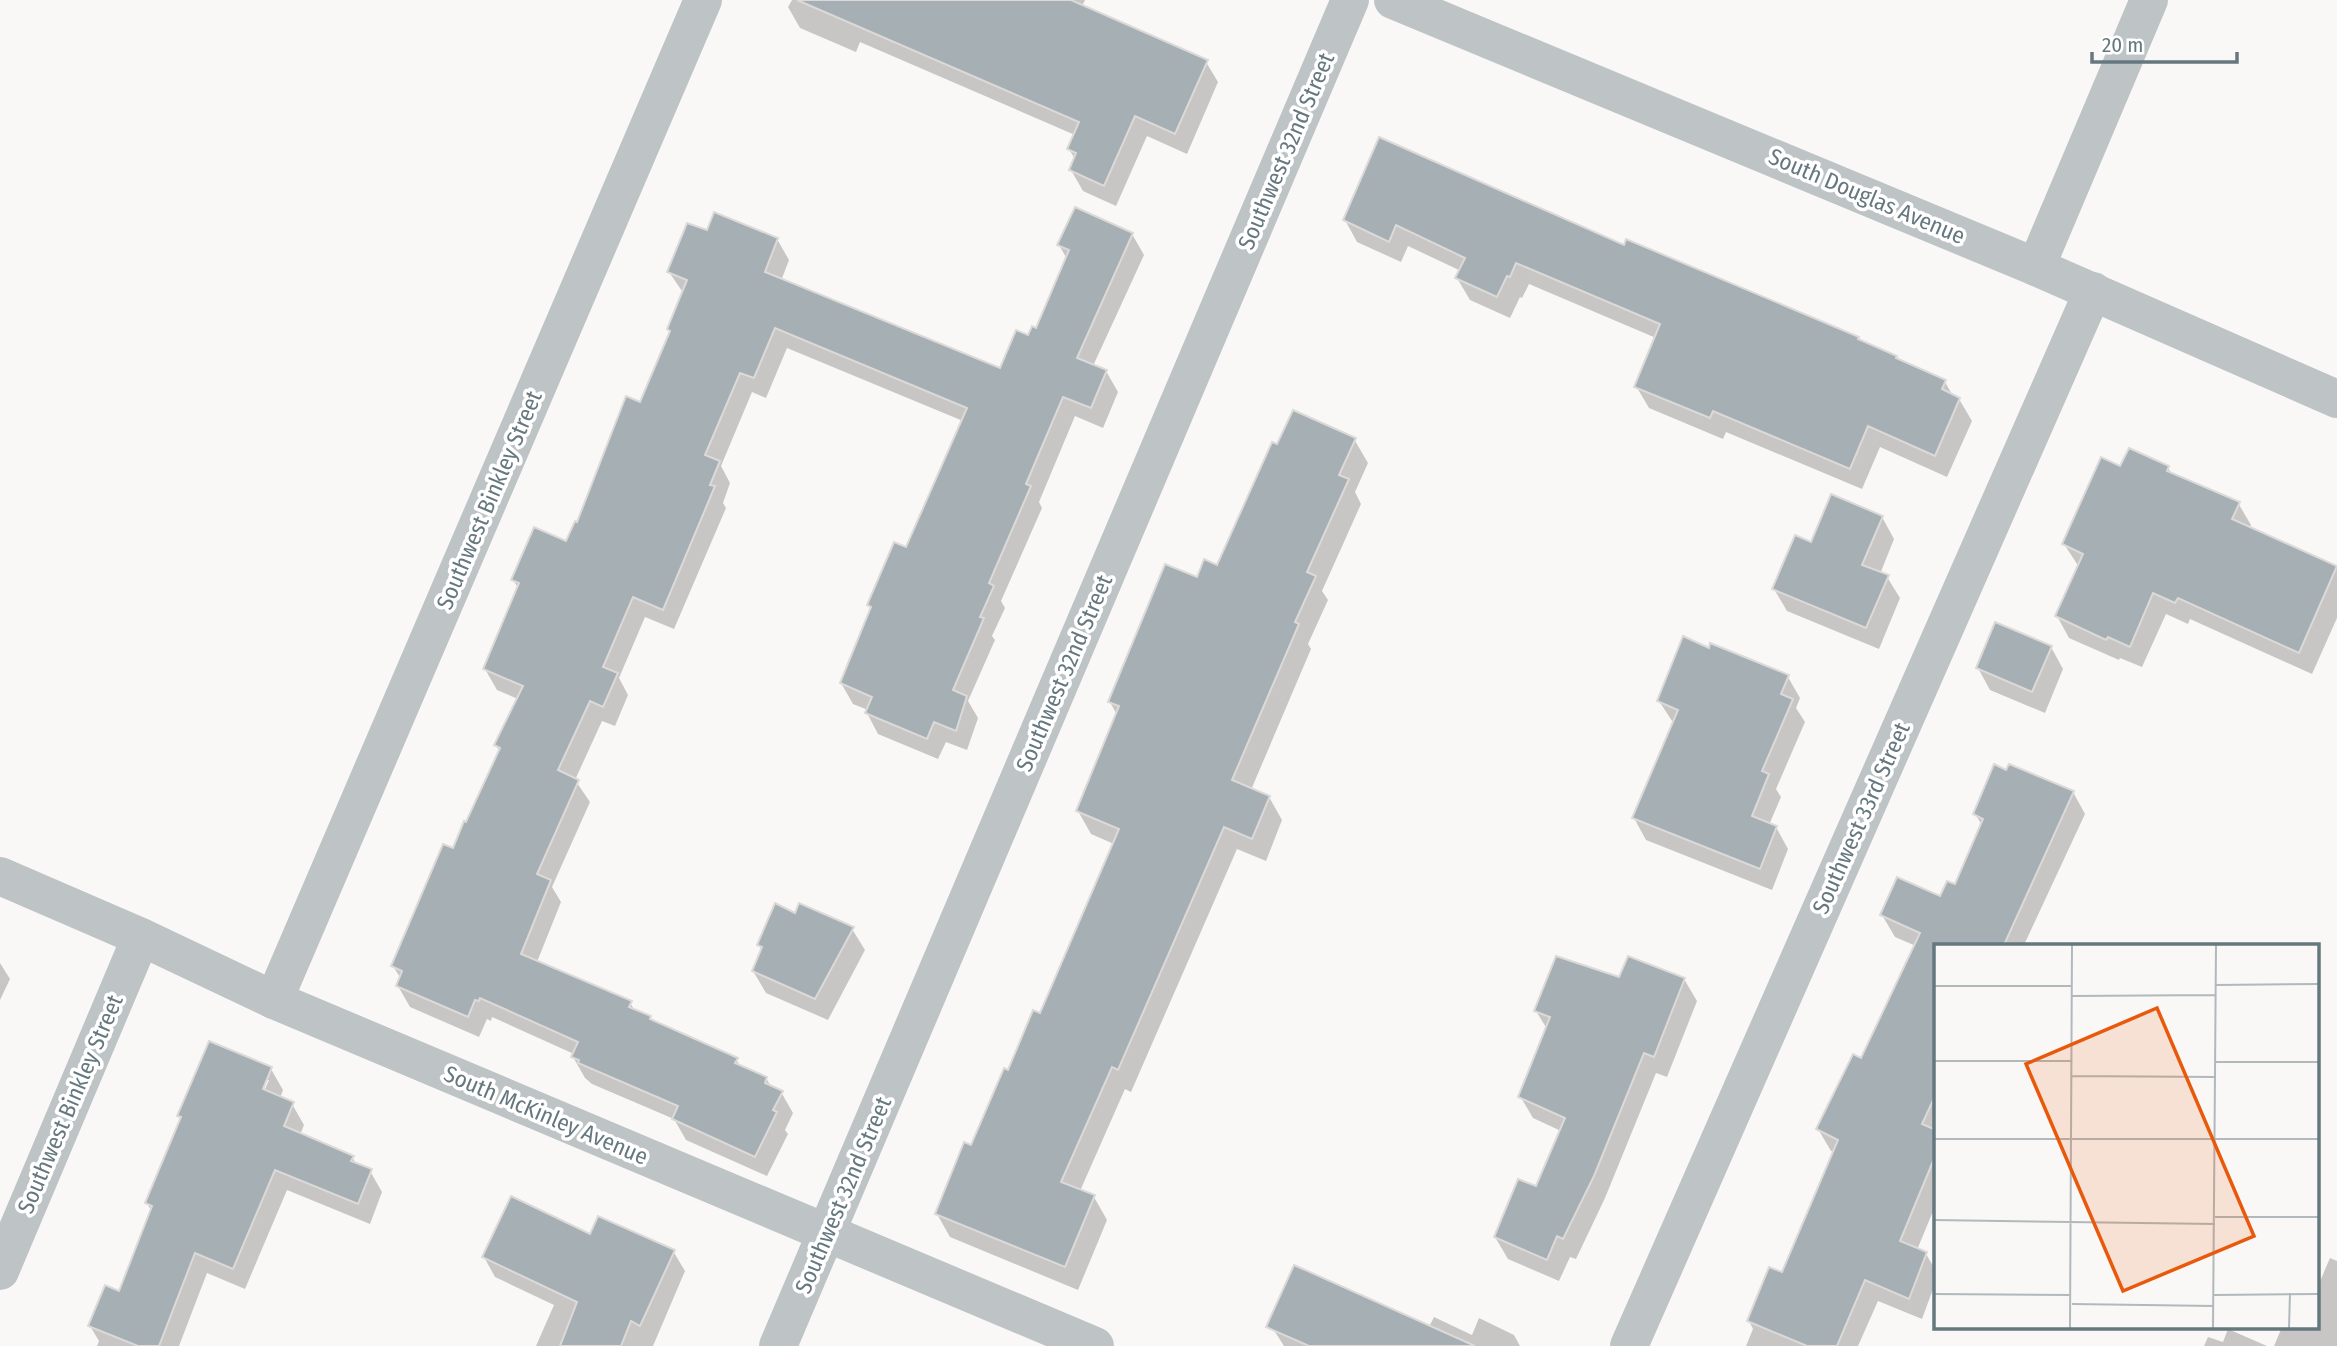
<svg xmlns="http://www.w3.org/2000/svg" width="2337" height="1346" viewBox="0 0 2337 1346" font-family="'Fira Sans Condensed',sans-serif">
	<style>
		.shadow { fill: #0003; fill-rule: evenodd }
		.building { fill: #a6afb3; stroke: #dbdad9; stroke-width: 2 }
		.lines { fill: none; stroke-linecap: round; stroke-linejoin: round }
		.minor { stroke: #bec4c6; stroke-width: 38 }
		.labels { text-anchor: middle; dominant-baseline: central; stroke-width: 7; stroke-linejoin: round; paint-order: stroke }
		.street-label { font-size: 23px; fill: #66787f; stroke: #fff }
		.inset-road { fill: none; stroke: #b1b9bc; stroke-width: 2 }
		.view { fill: #e8590c; fill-opacity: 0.15; stroke: #e8590c; stroke-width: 3.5 }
		.inset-edge { fill: none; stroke: #66787f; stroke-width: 3.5 }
	</style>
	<rect width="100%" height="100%" fill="#f9f8f7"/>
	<g class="shadow">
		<path d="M792 0H1085L1082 6 1206 62 1218 82 1187 154 1147 136 1116 206 1083 191 1071 170 1075 159 1069 149 1075 135 860 42 856 52 800 28 788 7Z"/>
		<path d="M1380 140 1625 247 1896 357 1899 362 1945 382 1953 396 1959 399 1972 421 1947 477 1880 447 1862 489 1726 432 1723 439 1649 408 1636 386 1656 338 1529 284 1522 298 1520 297 1510 318 1470 300 1457 278 1461 271 1408 246 1401 262 1357 242 1345 220Z"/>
		<path d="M708 233 777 239 789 260 781 281 1001 371 1037 330 1067 259 1059 245 1132 234 1144 255 1093 366 1106 371 1118 392 1103 428 1075 416 1039 502 1042 508 1001 601 1005 608 992 636 995 640 968 701 978 718 967 750 946 742 938 759 878 734 867 713 868 710 853 704 841 683 871 610 869 605 907 550 963 421 787 348 766 398 752 392 721 466 730 483 723 503 726 508 674 629 645 617 619 678 628 695 615 726 602 721 575 780 590 802 552 887 561 902 537 962 630 1003 635 1011 650 1017 652 1021 736 1059 741 1068 766 1078 772 1088 781 1092 793 1113 785 1130 788 1134 767 1176 686 1140 674 1119 592 1084 585 1078 573 1057 574 1054 492 1017 491 1021 487 1019 479 1037 410 1007 398 986 401 979 393 966 454 850 500 753 496 745 518 699 497 690 485 669 519 589 513 580 567 544 641 404 671 333 669 329 684 294 669 272Z"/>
		<path d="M1354 439 1368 463 1355 492 1361 504 1322 591 1328 600 1308 644 1311 649 1251 790 1269 797 1282 820 1266 861 1237 849 1131 1092 1125 1089 1080 1191 1094 1197 1107 1220 1078 1290 950 1237 937 1214 1009 1072 1041 1015 1114 844 1091 834 1078 811 1117 715 1110 702 1198 579 1218 567Z"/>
		<path d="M2121 468H2168L2173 475 2238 503 2251 525 2249 529 2337 568V618L2312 674 2190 619 2188 624 2166 614 2142 667 2120 658 2119 660 2069 638 2057 616 2079 567 2064 544Z"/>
		<path d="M1882 517 1894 539 1880 574 1887 577 1900 598 1879 649 1787 611 1774 589 1812 545Z"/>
		<path d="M2051 647 2063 669 2045 713 1990 690 1978 668Z"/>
		<path d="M1788 677 1800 698 1796 708 1805 722 1776 789 1781 797 1769 825 1776 827 1788 849 1772 890 1646 840 1634 818 1674 724 1659 701Z"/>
		<path d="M2073 792 2085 814 2024 945H1936V1204L1917 1250 1926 1254 1936 1271V1281L1922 1319 1878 1301 1858 1346H1746L1753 1329 1749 1321 1783 1275 1834 1152 1831 1151 1818 1129 1861 1060 1916 946 1895 937 1882 915 1941 898 1956 887 1982 825 1975 814Z"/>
		<path d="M796 916 852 929 865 950 828 1020 766 993 753 971 762 951 759 945Z"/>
		<path d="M0 963 10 979 0 1000Z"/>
		<path d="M1684 979 1697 1001 1667 1077 1656 1073 1605 1198 1576 1259 1570 1257 1559 1281 1508 1259 1495 1237 1537 1188 1561 1131 1533 1118 1520 1096 1547 1029 1536 1011 1620 980Z"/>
		<path d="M271 1069 283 1090 280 1098 292 1104 304 1125 300 1135 352 1157 357 1165 370 1171 382 1192 370 1224 287 1190 245 1289 207 1273 179 1346H97L99 1341 90 1326 120 1293 152 1212 147 1203 182 1120 179 1115ZM265 1080H269L261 1098 258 1097Z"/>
		<path d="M591 1236 673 1251 685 1271 653 1346H536L554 1305 495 1277 484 1257Z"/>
		<path d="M2330 1258 2337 1261V1346H2274L2282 1327H2318V1286Z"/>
		<path d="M1434 1317 1472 1335 1479 1318 1514 1335 1520 1346H1284L1270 1324 1418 1322 1430 1325Z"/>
		<path d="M2228 1329 2267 1346H2204L2208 1337 2223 1342Z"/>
	</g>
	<g class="building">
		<path d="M797 0H1071L1208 60 1175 134 1135 116 1104 186 1069 170 1076 153 1067 149 1079 122Z"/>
		<path d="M1379 137 1624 245 1626 239 1859 337 1858 339 1897 356 1896 358 1946 380 1942 389 1960 398 1935 456 1868 426 1850 469 1713 411 1710 418 1634 387 1660 324 1516 263 1510 277 1507 276 1497 297 1455 278 1465 258 1396 225 1389 242 1343 220Z"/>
		<path d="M1075 207 1133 233 1077 358 1107 370 1091 408 1063 397 1026 484 1031 486 989 583 994 586 980 617 984 618 953 690 967 696 956 731 934 722 927 739 865 713 872 697 840 683 871 607 867 605 894 542 906 547 967 408 775 328 754 378 740 373 705 455 720 461 710 485 715 486 663 610 633 597 603 667 618 673 603 707 590 701 558 770 579 780 537 874 551 880 521 954 632 1001 629 1007 651 1016 650 1019 738 1058 735 1063 767 1077 765 1083 783 1091 773 1110 777 1112 755 1157 672 1119 678 1106 578 1063 579 1060 571 1057 578 1042 480 998 479 1001 475 1000 468 1017 396 986 402 971 391 966 443 844 453 848 464 821 466 822 500 748 494 745 523 686 483 669 519 583 511 580 534 527 566 541 575 521 577 522 626 396 640 402 670 331 667 329 687 280 667 272 687 223 707 230 714 212 778 238 765 272 1000 368 1016 330 1028 335 1032 326 1036 328 1069 250 1057 245Z"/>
		<path d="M1293 410 1356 438 1339 475 1349 479 1307 572 1316 576 1295 622 1299 624 1232 780 1270 796 1252 839 1224 827 1118 1070 1112 1067 1061 1182 1095 1195 1065 1267 935 1214 964 1142 971 1145 1004 1068 1008 1070 1033 1010 1040 1013 1119 829 1076 811 1119 706 1108 702 1165 564 1197 577 1204 559 1217 565 1272 442 1277 444Z"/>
		<path d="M2129 448 2169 466 2167 471 2240 502 2232 519 2337 566 2299 653 2178 598 2175 603 2153 593 2130 647 2108 637 2106 640 2055 616 2083 554 2062 544 2101 457 2120 466Z"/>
		<path d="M1831 494 1883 516 1862 565 1889 575 1866 628 1772 589 1795 535 1811 542Z"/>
		<path d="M1995 622 2052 646 2032 692 1976 668Z"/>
		<path d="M1683 636 1709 648 1710 643 1789 675 1781 694 1793 699 1762 771 1769 774 1752 816 1777 826 1760 869 1632 818 1678 710 1657 701Z"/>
		<path d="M1994 764 2006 770 2009 764 2074 791 2004 945H1936V1094L1922 1124 1936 1130V1154L1900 1241 1927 1252 1909 1299 1865 1280 1837 1346H1807L1747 1321 1769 1267 1782 1272 1838 1140 1816 1129 1853 1054 1861 1058 1920 933 1880 915 1897 877 1940 896 1947 881 1955 884 1983 819 1973 814Z"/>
		<path d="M775 903 795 913 799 903 854 927 815 999 752 971 762 947 757 945Z"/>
		<path d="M1556 956 1619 977 1628 956 1685 978 1654 1057 1644 1053 1594 1176 1563 1239 1557 1236 1547 1260 1494 1237 1518 1179 1536 1186 1565 1118 1518 1097 1550 1017 1534 1011Z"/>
		<path d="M209 1041 272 1067 263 1089 294 1102 284 1126 354 1156 351 1161 372 1169 358 1204 275 1170 233 1269 195 1253 159 1346H138L88 1326 105 1285 119 1291 152 1206 145 1203 181 1117 177 1116Z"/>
		<path d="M511 1196 590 1234 598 1216 675 1250 640 1326 631 1321 621 1346H560L577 1302 482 1257Z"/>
		<path d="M1294 1265 1303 1269 1475 1346H1309L1266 1327Z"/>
	</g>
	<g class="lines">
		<g class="minor">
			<path d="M1393 0 2036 267 2337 399"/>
			<path d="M2036 267 2149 0"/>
			<path d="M0 876 141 937 274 1000 1095 1346"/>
			<path d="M274 1000 703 0"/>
			<path d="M0 1271 141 937"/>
			<path d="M778 1346 1350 0"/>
			<path d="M1629 1346 2093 291"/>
		</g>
	</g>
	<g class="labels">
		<g class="street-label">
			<text transform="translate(1286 151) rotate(-67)">Southwest 32nd Street</text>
			<text transform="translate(1867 196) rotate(23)">South Douglas Avenue</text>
			<text transform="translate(489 500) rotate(-67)">Southwest Binkley Street</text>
			<text transform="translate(1064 673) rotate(-67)">Southwest 32nd Street</text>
			<text transform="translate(1861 818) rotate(-66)">Southwest 33rd Street</text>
			<text transform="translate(70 1104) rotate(-67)">Southwest Binkley Street</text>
			<text transform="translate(546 1115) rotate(23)">South McKinley Avenue</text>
			<text transform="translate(843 1195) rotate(-67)">Southwest 32nd Street</text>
		</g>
	</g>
	<g transform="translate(1934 944)">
		<rect width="385" height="385" fill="#f9f8f7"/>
		<path class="inset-road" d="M282 41 385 40M0 42H138M138 52 282 51M0 117H138M282 118H385M137 132 282 133M0 195H385M281 273H385M0 276 281 280M0 350 137 351M280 351 385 350M138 360 280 362M136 384 138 1M279 384 282 1M355 384 356 349"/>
		<path class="view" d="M223 64 320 292 189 347 92 120Z"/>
		<rect width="385" height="385" class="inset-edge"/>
	</g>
	<path d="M2092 52v10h145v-10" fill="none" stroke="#66787f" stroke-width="3.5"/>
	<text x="2102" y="52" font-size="21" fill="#66787f" stroke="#ffffff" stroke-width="5" paint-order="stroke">20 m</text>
</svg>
